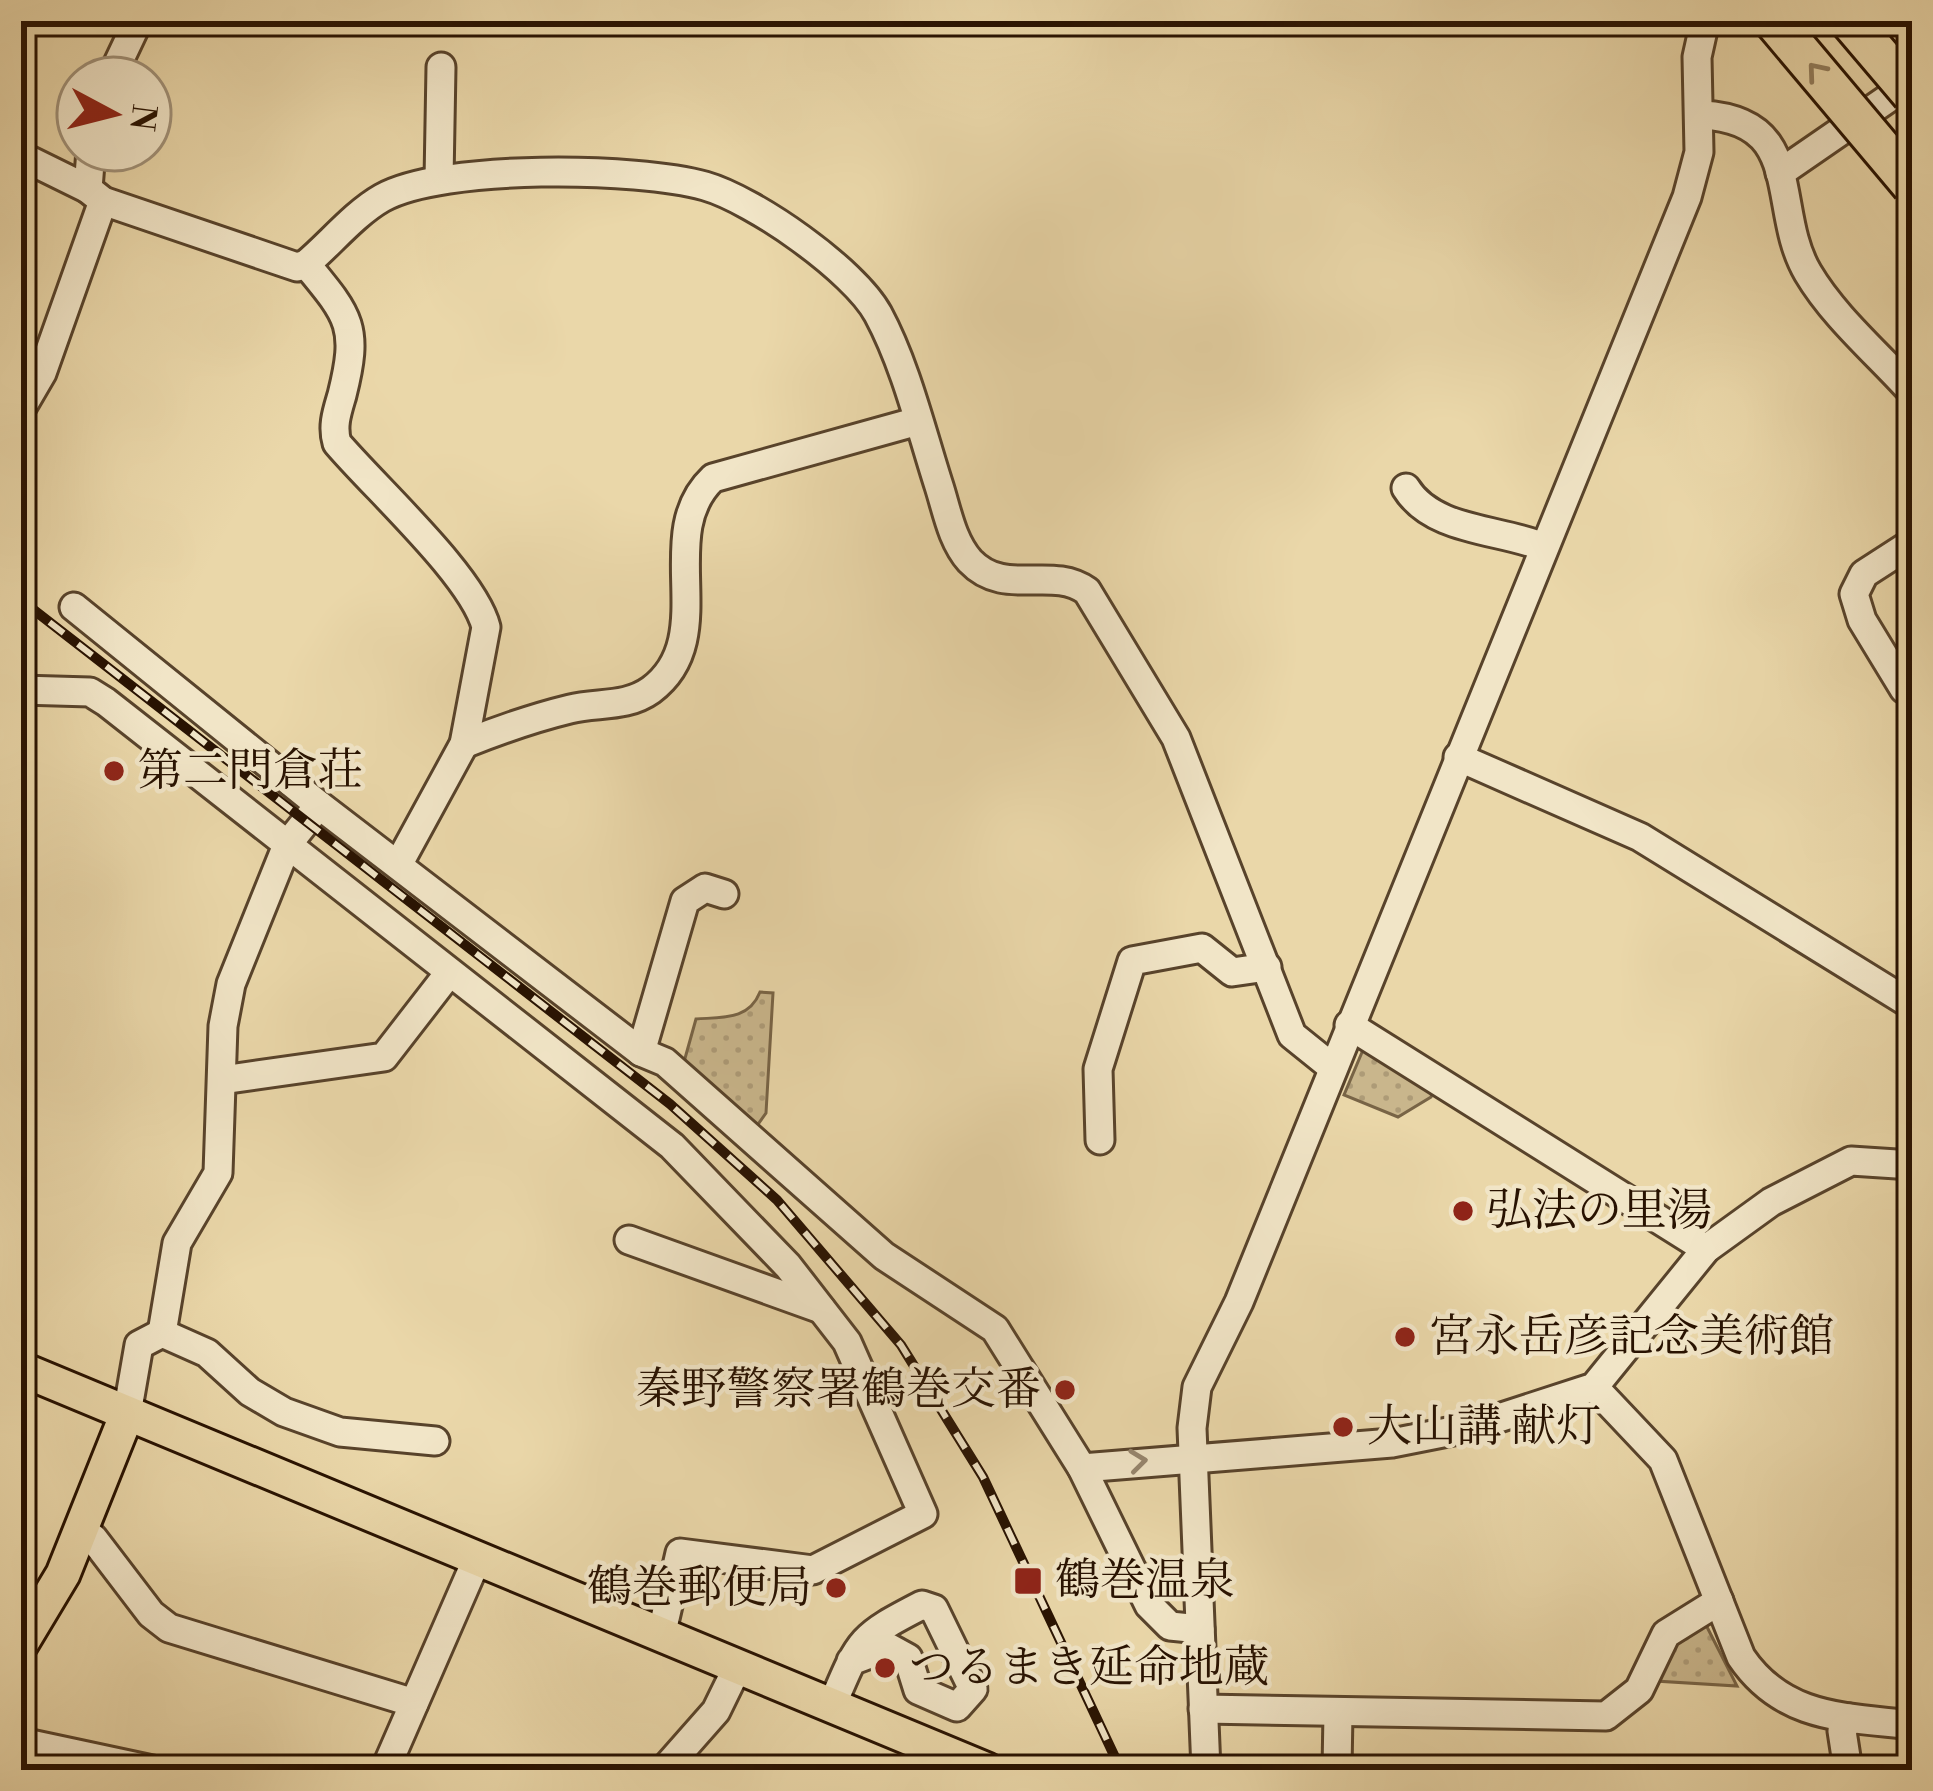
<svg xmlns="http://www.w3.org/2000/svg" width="1933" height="1791" viewBox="0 0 1933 1791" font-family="'Libre Bodoni','Noto Serif JP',serif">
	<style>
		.grass { fill: url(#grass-dots); stroke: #786446; stroke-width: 3 }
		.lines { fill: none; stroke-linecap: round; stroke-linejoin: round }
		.minor-casing { stroke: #58432b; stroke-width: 33 }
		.major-casing { stroke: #281201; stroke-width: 39 }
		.minor { stroke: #f1e5c7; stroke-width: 27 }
		.major { stroke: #ead7a9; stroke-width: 33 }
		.rail-casing { stroke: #281201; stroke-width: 10 }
		.rail { stroke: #f1e5c7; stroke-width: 6; stroke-dasharray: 18; stroke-linecap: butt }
		.highway-bridge-casing { stroke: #281201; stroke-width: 45; stroke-linecap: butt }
		.highway-bridge { stroke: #ead7a9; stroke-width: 39 }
		.oneway { stroke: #937e5d }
		.oneway2 { stroke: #97866e }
		.poi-dot { fill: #8f2418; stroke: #f1e5c7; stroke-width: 4.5 }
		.labels { text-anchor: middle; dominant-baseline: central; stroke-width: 9; stroke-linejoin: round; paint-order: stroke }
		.poi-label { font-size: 45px; fill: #281201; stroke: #f1e5c7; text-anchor: start }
	</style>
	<defs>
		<pattern id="grass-dots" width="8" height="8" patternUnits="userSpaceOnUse" patternTransform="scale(3)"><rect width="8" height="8" fill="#c9b68c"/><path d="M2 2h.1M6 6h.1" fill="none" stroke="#ad9b77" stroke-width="1.8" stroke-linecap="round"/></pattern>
	</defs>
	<rect width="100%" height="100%" fill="#ead7a9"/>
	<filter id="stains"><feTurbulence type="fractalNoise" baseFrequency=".00167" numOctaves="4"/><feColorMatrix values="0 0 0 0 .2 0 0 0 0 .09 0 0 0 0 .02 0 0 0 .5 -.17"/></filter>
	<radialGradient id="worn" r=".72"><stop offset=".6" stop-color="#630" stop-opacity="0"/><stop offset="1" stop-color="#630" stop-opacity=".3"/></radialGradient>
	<g class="grass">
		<path d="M760 992 773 993 766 1113 756 1127 682 1069 696 1019C723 1017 749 1020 760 992Z"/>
		<path d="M1372 1047 1434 1085 1431 1097 1398 1117 1344 1095 1363 1050Z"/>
		<path d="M1706 1625 1737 1686 1656 1681 1667 1649Z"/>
	</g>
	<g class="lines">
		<defs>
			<g id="minor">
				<path d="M111 78 138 21"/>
				<path d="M1702 115C1807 120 1770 209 1808 273 1834 317 1878 354 1912 392"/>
				<path d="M91 150 88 189 103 201 297 267 306 264C330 244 354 214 382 198 442 164 638 167 705 186 754 200 854 270 878 314 906 366 921 430 939 486 947 511 952 541 970 561 1005 598 1051 565 1087 591L1176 738 1292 1035 1333 1068"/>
				<path d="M21 156 88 189"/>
				<path d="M1780 173 1912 82"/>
				<path d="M439 180 441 67"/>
				<path d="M306 264C350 317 359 327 342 395 337 412 332 426 337 443 375 488 473 576 486 627L464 744 398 865"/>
				<path d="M21 409 42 373 103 201"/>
				<path d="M1406 488C1433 532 1502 529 1543 547"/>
				<path d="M74 607 319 805 641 1052 665 1062 884 1256 995 1329 1082 1468 1149 1605 1170 1626 1200 1629"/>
				<path d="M1904 689 1862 620 1854 594 1864 574 1912 543"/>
				<path d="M21 690 90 692 106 702 672 1146 788 1266 847 1342 923 1514 813 1570 680 1553 661 1636"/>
				<path d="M464 744C499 730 533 718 570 709 597 702 626 708 651 690 722 637 652 535 713 478L918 421"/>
				<path d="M1458 757 1640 837 1912 1005"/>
				<path d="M1349 1025 1706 1249"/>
				<path d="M641 1052 685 901 705 888 724 894"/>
				<path d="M222 1080 384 1057 449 973"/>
				<path d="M1100 1140 1098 1069 1132 961 1202 948 1232 972 1267 967"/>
				<path d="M629 1240 821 1309"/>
				<path d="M162 1333 177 1243 218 1173 223 1026 231 984 287 845 319 805"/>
				<path d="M1594 1387 1663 1460 1741 1657C1783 1719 1844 1717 1912 1725"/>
				<path d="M127 1414 139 1345 162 1333 207 1353 250 1392 284 1412 340 1432 435 1441"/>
				<path d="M1082 1468 1392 1443 1468 1428 1594 1387 1706 1249 1771 1202 1851 1161 1912 1165"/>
				<path d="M81 1532 93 1538 151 1614 169 1628 414 1703"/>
				<path d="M833 1703C860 1639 860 1637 922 1605L934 1609 973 1689 957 1707 918 1690 908 1658 888 1647 851 1661"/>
				<path d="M1203 1709 1606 1716 1639 1690 1666 1634 1719 1601"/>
				<path d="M21 1742 152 1770"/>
				<path d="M385 1770 477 1559"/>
				<path d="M664 1770 716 1711 738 1666"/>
				<path d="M1206 1770 1192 1428 1197 1387 1239 1302 1687 197 1699 152 1697 57 1705 21"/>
				<path d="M1337 1770 1338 1713"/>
				<path d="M1848 1770 1842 1731 1849 1718"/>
			</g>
			<g id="major">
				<path d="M21 1369 987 1770"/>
				<path d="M21 1644 63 1574 127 1414"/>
			</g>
		</defs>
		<use href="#minor" class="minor-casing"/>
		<use href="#major" class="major-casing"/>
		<use href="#minor" class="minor"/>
		<use href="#major" class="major"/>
		<defs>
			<path id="rail" d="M21 600 670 1104 777 1200 901 1345 983 1477 1121 1770"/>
		</defs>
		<use href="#rail" class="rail-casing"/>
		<use href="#rail" class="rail"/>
		<defs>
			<g id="highway-bridge">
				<path d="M1774 21 1912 185"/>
				<path d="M1850 21 1912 94"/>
			</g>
		</defs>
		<use href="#highway-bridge" class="highway-bridge-casing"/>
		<use href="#highway-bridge" class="highway-bridge"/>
	</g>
	<defs><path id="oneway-chevron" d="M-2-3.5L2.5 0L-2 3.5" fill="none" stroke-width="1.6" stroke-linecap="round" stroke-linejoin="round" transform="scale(3)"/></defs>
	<use class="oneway" href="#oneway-chevron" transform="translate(1816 71) rotate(-130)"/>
	<use class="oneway2" href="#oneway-chevron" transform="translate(1138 1461) rotate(-7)"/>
	<g class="poi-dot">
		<circle cx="114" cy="771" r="12"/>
		<circle cx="1463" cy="1211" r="12"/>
		<circle cx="1405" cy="1337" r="12"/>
		<circle cx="1065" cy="1390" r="12"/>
		<circle cx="1343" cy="1427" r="12"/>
		<rect x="1013" y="1566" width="30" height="30" rx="6"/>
		<circle cx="836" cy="1588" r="12"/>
		<circle cx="885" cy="1668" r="12"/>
	</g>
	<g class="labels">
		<g class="poi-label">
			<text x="138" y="771">第二門倉荘</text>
			<text x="1487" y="1211">弘法の里湯</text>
			<text x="1429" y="1337">宮永岳彦記念美術館</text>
			<text x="1041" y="1390" text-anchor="end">秦野警察署鶴巻交番</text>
			<text x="1367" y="1427">大山講 献灯</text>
			<text x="1055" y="1581">鶴巻温泉</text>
			<text x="812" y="1588" text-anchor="end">鶴巻郵便局</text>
			<text x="909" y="1668">つるまき延命地蔵</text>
		</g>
	</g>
	<rect width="1933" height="1791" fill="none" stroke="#ead7a9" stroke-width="72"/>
	<rect x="24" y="24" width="1885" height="1743" fill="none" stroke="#281201" stroke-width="6"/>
	<rect x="36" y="36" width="1861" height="1719" fill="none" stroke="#281201" stroke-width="3"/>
	<g transform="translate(114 114) rotate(97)"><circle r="57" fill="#f1e5c7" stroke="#a19178" stroke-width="3"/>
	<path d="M0-9L21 45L0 30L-21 45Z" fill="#8f2418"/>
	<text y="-18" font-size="33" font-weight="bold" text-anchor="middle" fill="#281201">N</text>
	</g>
	<rect width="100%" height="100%" filter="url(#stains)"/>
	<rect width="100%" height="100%" fill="url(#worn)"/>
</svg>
